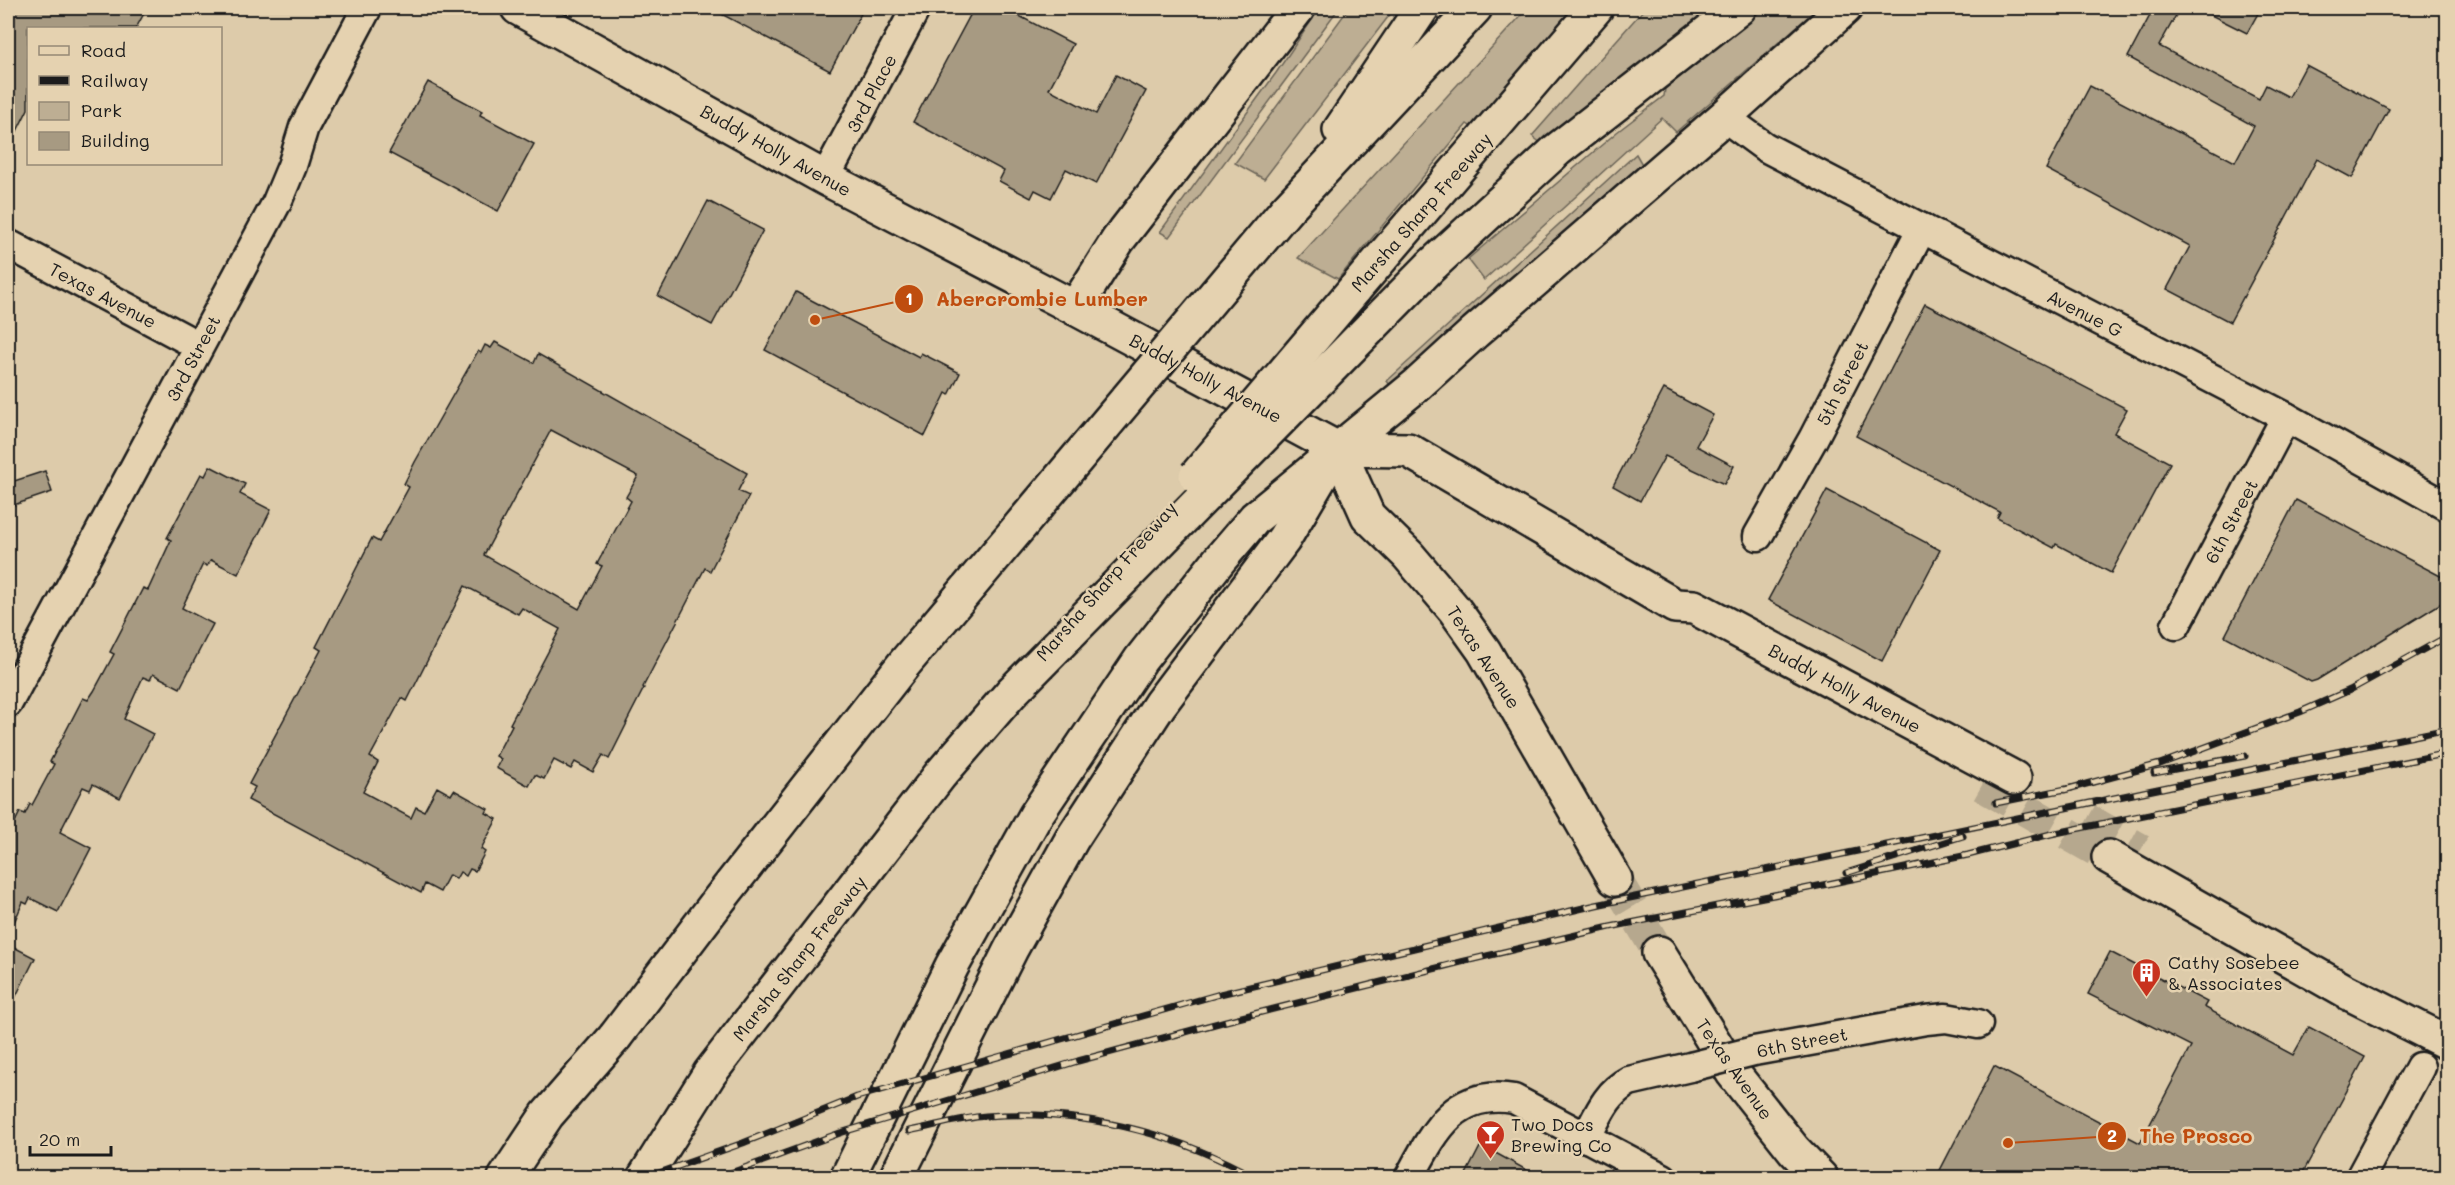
<svg xmlns="http://www.w3.org/2000/svg" width="2455" height="1185" viewBox="0 0 2455 1185" font-family="Mali,sans-serif">
	<style>
		.green { fill: #bdae93; stroke: #6c6558; stroke-width: 1.5 }
		.building { fill: #a79a82; stroke: #1c1c1c; stroke-width: 1.5; fill-rule: evenodd }
		.lines { fill: none; stroke-linecap: round; stroke-linejoin: round }
		.secondary-tunnel { stroke: #b6a88e; stroke-width: 33; stroke-dasharray: 33 16; stroke-linecap: butt }
		.minor-casing { stroke: #1c1c1c; stroke-width: 33 }
		.secondary-casing { stroke: #1c1c1c; stroke-width: 38 }
		.motorway-casing { stroke: #1c1c1c; stroke-width: 38 }
		.minor { stroke: #e5d2b0; stroke-width: 28 }
		.secondary { stroke: #e5d2b0; stroke-width: 33 }
		.motorway { stroke: #e5d2b0; stroke-width: 33 }
		.rail-casing { stroke: #1c1c1c; stroke-width: 7 }
		.rail { stroke: #e5d2b0; stroke-width: 4.5; stroke-dasharray: 14; stroke-linecap: butt }
		.minor-bridge-casing { stroke: #1c1c1c; stroke-width: 33; stroke-linecap: butt }
		.motorway-bridge-casing { stroke: #1c1c1c; stroke-width: 38; stroke-linecap: butt }
		.minor-bridge { stroke: #e5d2b0; stroke-width: 28 }
		.motorway-bridge { stroke: #e5d2b0; stroke-width: 33 }
		.labels { text-anchor: middle; dominant-baseline: central; stroke-width: 5; stroke-linejoin: round; paint-order: stroke }
		.street-label { font-size: 18px; fill: #1c1c1c; stroke: #e5d2b0 }
		.poi-label { font-size: 18px; fill: #1c1c1c; stroke: #e5d2b0; text-anchor: start }
		.leader { fill: none; stroke: #bf4d0f; stroke-width: 2 }
		.callout-dot { fill: #bf4d0f; stroke: #e5d2b0; stroke-width: 2 }
		.mark-label { font-size: 18px; text-anchor: middle; font-weight: bold; fill: #fff }
		.callout-label { font-size: 20px; text-anchor: middle; font-weight: bold; fill: #bf4d0f; stroke: #e5d2b0; stroke-width: 5; stroke-linejoin: round; paint-order: stroke }
	</style>
	<rect width="100%" height="100%" fill="#ddcbaa"/>
	<filter id="ink" filterUnits="userSpaceOnUse"><feTurbulence type="fractalNoise" baseFrequency=".0167" numOctaves="2"/><feDisplacementMap in="SourceGraphic" scale="12" xChannelSelector="R" yChannelSelector="G"/><feConvolveMatrix kernelMatrix="1 2 1 2 8 2 1 2 1" color-interpolation-filters="sRGB"/></filter>
	<g filter="url(#ink)">
		<g class="green">
			<path d="M1320 8H1339L1169 237 1160 232 1276 73Z"/>
			<path d="M1349 8H1395L1264 179 1235 163Z"/>
			<path d="M1528 8H1578L1473 128 1467 124 1338 279 1298 258Z"/>
			<path d="M1645 8H1712L1542 144 1532 136Z"/>
			<path d="M1765 8H1818L1676 132 1662 118 1484 280 1468 259 1617 132 1664 96 1665 89Z"/>
			<path d="M1636 154 1643 166 1393 389 1387 381Z"/>
		</g>
		<g class="building">
			<path d="M8 8H147L136 28H28V109L8 149Z"/>
			<path d="M710 8H864L830 71Z"/>
			<path d="M974 8H1004L1073 44 1049 89 1096 114 1116 75 1146 91 1096 184 1066 169 1051 198 1035 190 1031 198 999 181 1004 171 913 122Z"/>
			<path d="M2154 8H2180L2159 46 2259 99 2266 85 2289 97 2306 65 2389 109 2352 178 2317 159 2230 322 2167 289 2190 246 2046 169 2090 86 2235 162 2254 126 2128 57Z"/>
			<path d="M2197 8H2261L2247 33Z"/>
			<path d="M428 82 482 111 480 115 534 144 498 211 389 153Z"/>
			<path d="M708 201 763 230 712 325 658 296Z"/>
			<path d="M796 292 919 357 921 353 960 373 949 395 946 393 925 436 765 350Z"/>
			<path d="M1925 304 2127 409 2114 433 2170 463 2111 573 2056 544 2054 548 1997 518 2000 512 1856 436Z"/>
			<path d="M495 342 534 363 538 354 747 473 738 491 749 496 710 571 705 568 643 687 644 688 626 723H627L609 759 603 755 593 772 575 762 571 769 554 760 544 779 535 775 529 786 496 768 501 759 496 756 512 725 510 724 560 629 522 608 518 614 465 586 407 701 402 698 370 757 378 762 363 792 411 818 416 807 424 811 437 787 451 795 454 790 488 809 486 813 497 819 481 849 485 852 475 871 470 869 466 876 460 872 456 879 449 875 440 892 425 884 421 893 248 800 255 787 249 784 321 650 316 647 372 538 379 542 409 487 404 484 415 462 478 351 481 353 485 345 491 348ZM551 430 638 476 626 497 631 501 597 564 602 566 579 609 484 555Z"/>
			<path d="M1664 389 1713 415 1696 446 1734 466 1724 484 1665 456 1640 501 1613 486Z"/>
			<path d="M210 466 245 484 240 494 271 510 238 574 211 560 207 566 203 564 182 608 213 624 180 688 153 674 150 680 143 677 124 719 153 734 120 798 93 784 90 790 83 787 60 832 91 848 58 912 30 898 27 904 23 902 8 936V836L20 812 25 814 30 804 32 805 54 764 50 762 83 698 88 700 94 691 114 654 110 652 143 588 148 590 171 540 167 538 201 474 205 476Z"/>
			<path d="M45 471 52 492 8 507V483Z"/>
			<path d="M1827 490 1940 550 1882 661 1768 600Z"/>
			<path d="M2296 500 2448 580V599L2317 680 2311 682 2225 636Z"/>
			<path d="M8 944 35 958 8 1012Z"/>
			<path d="M2110 952 2207 1002 2204 1007 2293 1055 2309 1027 2365 1057 2300 1178H1936L1994 1066 2140 1143 2191 1046 2088 994Z"/>
			<path d="M1481 1145 1541 1178H1464Z"/>
		</g>
		<g class="lines">
			<g class="secondary-tunnel">
				<path d="M1982 785 2109 857"/>
				<path d="M2087 820 2141 850"/>
				<path d="M1615 879 1659 953"/>
			</g>
			<defs>
				<g id="minor">
					<path d="M1724 117 1765 147 2286 417 2448 507"/>
					<path d="M825 178 916 8"/>
					<path d="M8 244 199 346"/>
					<path d="M1758 536 1813 439 1922 228"/>
					<path d="M2176 625 2286 417"/>
					<path d="M8 703 277 202 292 166 304 127 367 8"/>
					<path d="M1754 1051 1926 1020 1946 1018 1978 1024"/>
					<path d="M1586 1138C1598 1116 1606 1093 1629 1081L1690 1067"/>
					<path d="M1409 1178C1434 1132 1454 1089 1514 1099L1663 1178"/>
					<path d="M2360 1178 2420 1067"/>
				</g>
				<g id="secondary">
					<path d="M518 8 825 178 1075 308 1338 449 1408 450 1675 606 1694 607 2014 778"/>
					<path d="M1075 308 1118 240 1298 8"/>
					<path d="M1338 449 1368 516 1408 555 1454 609 1484 651 1615 879"/>
					<path d="M2109 857 2345 991 2448 1043"/>
					<path d="M1659 953 1733 1073 1794 1150 1821 1178"/>
					<path d="M847 1178 952 966 1036 815 1141 659 1220 559 1255 518 1418 384 1475 332 1724 117 1845 8"/>
					<path d="M896 1178 1011 949 1072 839 1160 704 1284 539 1324 471"/>
				</g>
				<g id="motorway">
					<path d="M1340 130 1422 8"/>
					<path d="M1287 209 1475 8"/>
					<path d="M1432 265 1557 150 1739 8"/>
					<path d="M1354 290 1596 8"/>
					<path d="M505 1178 547 1115 615 1037"/>
					<path d="M644 1178 710 1073 940 775 1012 692"/>
				</g>
			</defs>
			<use href="#minor" class="minor-casing"/>
			<use href="#secondary" class="secondary-casing"/>
			<use href="#motorway" class="motorway-casing"/>
			<use href="#minor" class="minor"/>
			<use href="#secondary" class="secondary"/>
			<use href="#motorway" class="motorway"/>
			<defs>
				<g id="rail">
					<path d="M2154 773 2245 756"/>
					<path d="M2064 790 2160 764 2300 712 2350 690 2448 636"/>
					<path d="M1996 803 2071 788"/>
					<path d="M1846 873 1963 836"/>
					<path d="M909 1131C935 1126 960 1118 986 1116 1082 1109 1173 1132 1256 1178"/>
					<path d="M645 1178 743 1143 857 1097 1220 994 1596 905 2448 729"/>
					<path d="M717 1178 840 1133 1078 1061 1226 1021 1461 962 1610 927 1789 892 1968 855 2051 834 2448 753"/>
				</g>
			</defs>
			<use href="#rail" class="rail-casing"/>
			<use href="#rail" class="rail"/>
			<defs>
				<path id="minor-bridge" d="M1690 1067 1754 1051"/>
				<g id="motorway-bridge">
					<path d="M1196 476 1354 290"/>
					<path d="M1012 692 1432 265"/>
					<path d="M615 1037 719 900 904 664 1287 209"/>
				</g>
			</defs>
			<use href="#minor-bridge" class="minor-bridge-casing"/>
			<use href="#motorway-bridge" class="motorway-bridge-casing"/>
			<use href="#minor-bridge" class="minor-bridge"/>
			<use href="#motorway-bridge" class="motorway-bridge"/>
		</g>
	</g>
	<defs>
		<symbol id="building-pin" viewBox="-11 -11 22 30"><path d="M0 17L-7.5 6A9.5 9.5 0 1 1 7.5 6Z" fill="#c8321e" stroke="#e5d2b0"/><path d="M-4-6H4V6H1V3H-1V6H-4ZM-2.5-4.3h1.7v1.8h-1.7ZM.8-4.3h1.7v1.8H.8ZM-2.5-1h1.7V.8h-1.7ZM.8-1h1.7V.8H.8Z" fill="#fff"/></symbol>
		<symbol id="bar-pin" viewBox="-11 -11 22 30"><path d="M0 17L-7.5 6A9.5 9.5 0 1 1 7.5 6Z" fill="#c8321e" stroke="#e5d2b0"/><path d="M-6-5H6L.8 .8V4.5H3.5V6h-7V4.5H-.8V.8Z" fill="#fff"/></symbol>
	</defs>
	<g fill-rule="evenodd">
		<use href="#building-pin" x="2130" y="956" width="33" height="45"/>
		<use href="#bar-pin" x="1474" y="1118" width="33" height="45"/>
	</g>
	<g class="labels">
		<g class="street-label">
			<text transform="translate(871 93) rotate(-62)">3rd Place</text>
			<text transform="translate(776 150) rotate(29)">Buddy Holly Avenue</text>
			<text transform="translate(1421 212) rotate(-49)">Marsha Sharp Freeway</text>
			<text transform="translate(103 295) rotate(28)">Texas Avenue</text>
			<text transform="translate(2085 313) rotate(27)">Avenue G</text>
			<text transform="translate(193 358) rotate(-62)">3rd Street</text>
			<text transform="translate(1206 378) rotate(28)">Buddy Holly Avenue</text>
			<text transform="translate(1842 383) rotate(-63)">5th Street</text>
			<text transform="translate(2231 521) rotate(-62)">6th Street</text>
			<text transform="translate(1106 581) rotate(-49)">Marsha Sharp Freeway</text>
			<text transform="translate(1484 657) rotate(57)">Texas Avenue</text>
			<text transform="translate(1845 688) rotate(28)">Buddy Holly Avenue</text>
			<text transform="translate(799 958) rotate(-52)">Marsha Sharp Freeway</text>
			<text transform="translate(1802 1042) rotate(-11)">6th Street</text>
			<text transform="translate(1735 1069) rotate(55)">Texas Avenue</text>
		</g>
		<g class="poi-label">
			<text x="2168" y="962">Cathy Sosebee<tspan x="2168" dy="21">&amp; Associates</tspan></text>
			<text x="1511" y="1124">Two Docs<tspan x="1511" dy="21">Brewing Co</tspan></text>
		</g>
	</g>
	<path class="leader" d="M815 320L909 299M2008 1143L2112 1136"/>
	<g class="callout-dot">
		<circle cx="815" cy="320" r="6"/>
		<circle cx="2008" cy="1143" r="6"/>
		<circle cx="909" cy="299" r="15"/>
		<circle cx="2112" cy="1136" r="15"/>
	</g>
	<g class="mark-label">
		<text x="909" y="305">1</text>
		<text x="2112" y="1142">2</text>
	</g>
	<g class="callout-label">
		<text x="1042" y="306">Abercrombie Lumber</text>
		<text x="2196" y="1143">The Prosco</text>
	</g>
	<rect width="2455" height="1185" fill="none" stroke="#e5d2b0" stroke-width="30"/>
	<rect x="15" y="15" width="2425" height="1155" fill="none" stroke="#1c1c1c" stroke-width="2" filter="url(#ink)"/>
	<rect x="27" y="27" width="195" height="138" fill="#e5d2b0" stroke="#958975" stroke-width="1.5"/>
	<rect x="39" y="46" width="30" height="9" fill="#e5d2b0" stroke="#958975" stroke-width="1.5"/>
	<text x="81" y="57" font-size="18" fill="#1c1c1c">Road</text>
	<rect x="39" y="76" width="30" height="9" fill="#1c1c1c" stroke="#958975" stroke-width="1.5"/>
	<text x="81" y="87" font-size="18" fill="#1c1c1c">Railway</text>
	<rect x="39" y="102" width="30" height="18" fill="#bdae93" stroke="#958975" stroke-width="1.5"/>
	<text x="81" y="117" font-size="18" fill="#1c1c1c">Park</text>
	<rect x="39" y="132" width="30" height="18" fill="#a79a82" stroke="#958975" stroke-width="1.5"/>
	<text x="81" y="147" font-size="18" fill="#1c1c1c">Building</text>
	<path d="M30 1146v9h81v-9" fill="none" stroke="#1c1c1c" stroke-width="3"/>
	<text x="39" y="1146" font-size="18" fill="#1c1c1c" stroke="#e5d2b0" stroke-width="4.5" paint-order="stroke">20 m</text>
</svg>
